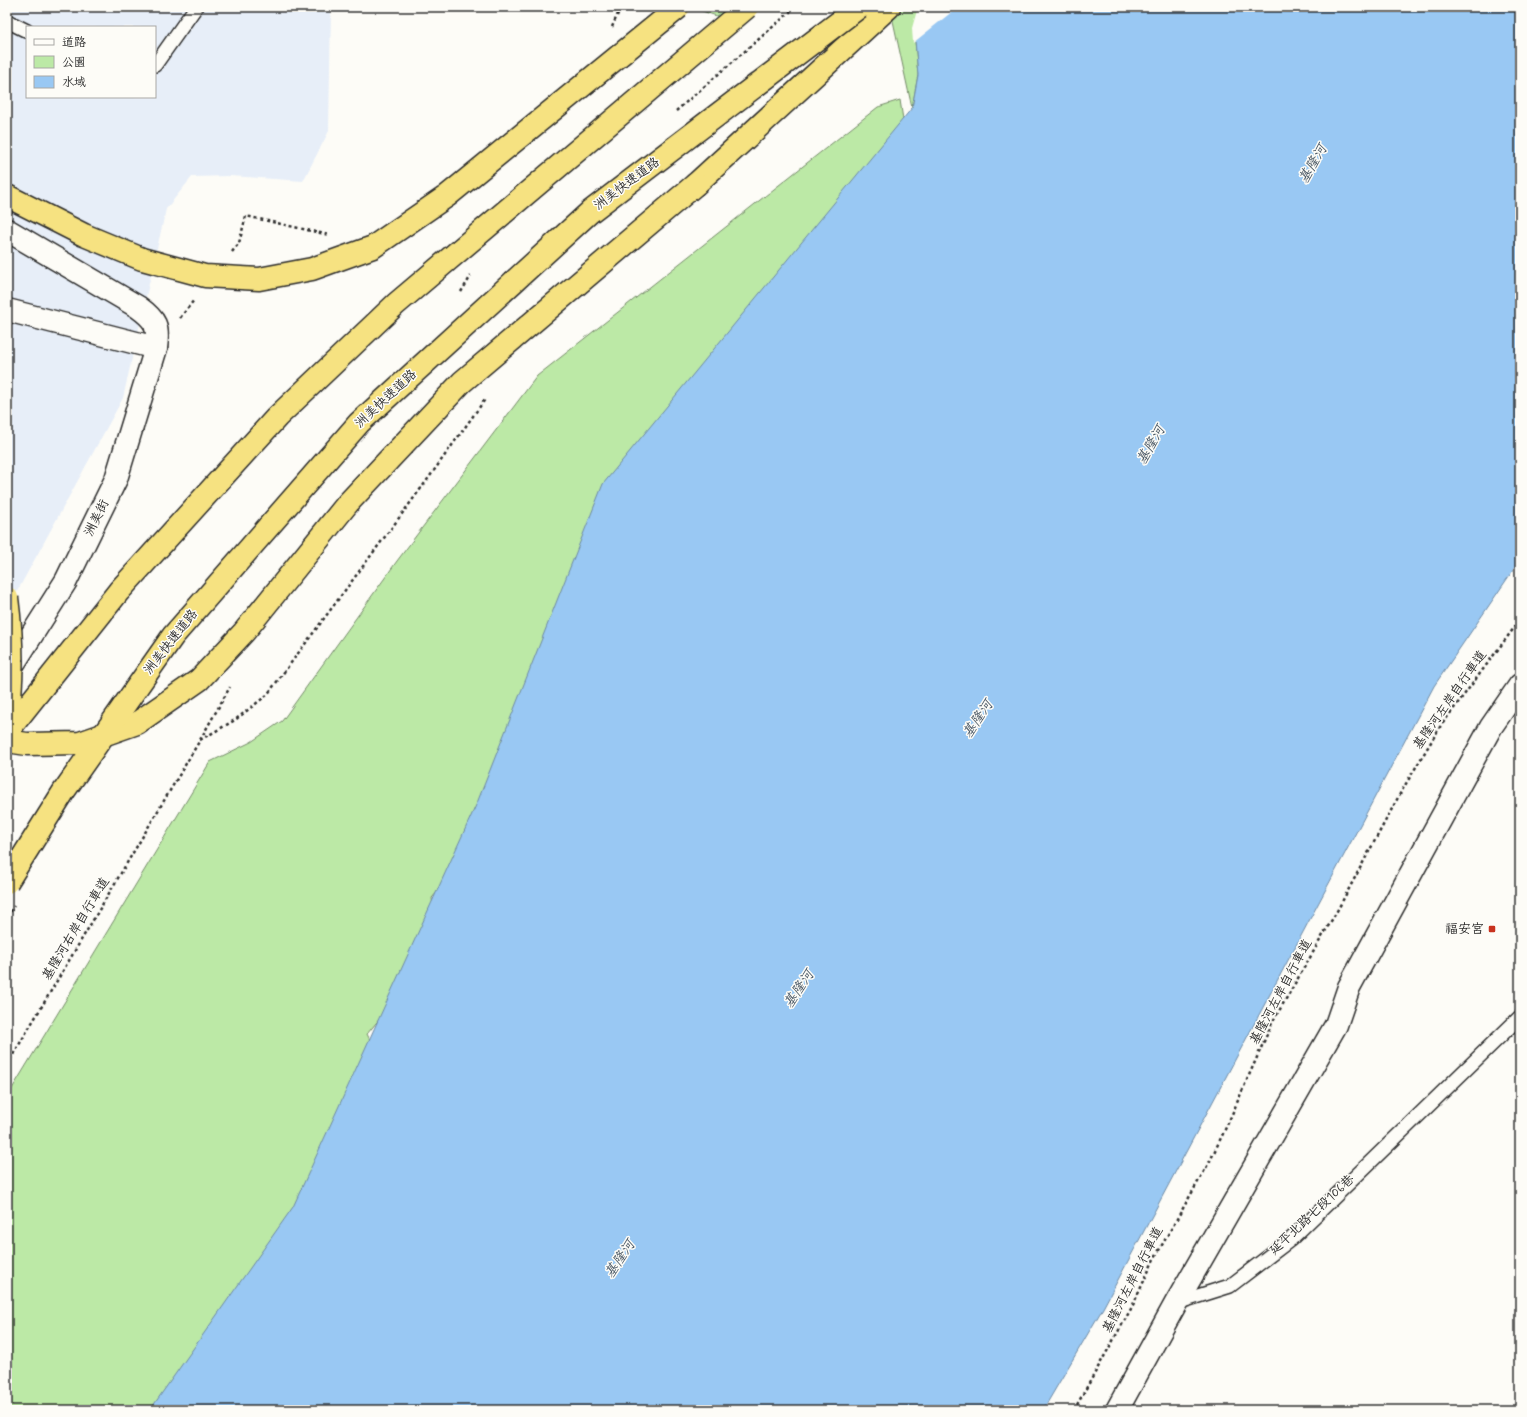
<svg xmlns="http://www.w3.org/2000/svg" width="1527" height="1417" viewBox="0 0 1527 1417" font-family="Mynerve,'LXGW WenKai TC',sans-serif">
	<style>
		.built { fill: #e7eef8; fill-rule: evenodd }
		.green { fill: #bce9a6; stroke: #748a68 }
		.water { fill: #99c8f3; stroke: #6d89a3 }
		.pier { fill: #fdfcf7 }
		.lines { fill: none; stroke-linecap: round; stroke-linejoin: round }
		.lane-casing { stroke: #2b2b2b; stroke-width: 16 }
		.street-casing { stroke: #2b2b2b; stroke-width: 25 }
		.highway-casing { stroke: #2b2b2b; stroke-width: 25 }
		.path { stroke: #2b2b2b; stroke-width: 2.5; stroke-dasharray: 3 3; stroke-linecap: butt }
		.lane { stroke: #fdfcf7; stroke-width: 13 }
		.street { stroke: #fdfcf7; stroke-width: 22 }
		.highway { stroke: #f6e281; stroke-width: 22 }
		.highway-bridge-casing { stroke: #2b2b2b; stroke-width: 25; stroke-linecap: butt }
		.highway-bridge { stroke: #f6e281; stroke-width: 22 }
		.poi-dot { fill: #c8321e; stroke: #fdfcf7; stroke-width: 1.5 }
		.labels { text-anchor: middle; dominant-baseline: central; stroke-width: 3; stroke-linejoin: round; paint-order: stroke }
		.street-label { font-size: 13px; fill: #2b2b2b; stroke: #fdfcf7 }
		.poi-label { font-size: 13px; fill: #2b2b2b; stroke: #fdfcf7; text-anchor: end }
		.water-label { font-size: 14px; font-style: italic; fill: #4c5a67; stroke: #fdfcf7 }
	</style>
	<rect width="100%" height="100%" fill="#fdfcf7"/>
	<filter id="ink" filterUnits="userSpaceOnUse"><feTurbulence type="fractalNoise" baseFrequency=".025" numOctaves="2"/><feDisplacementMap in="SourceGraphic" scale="8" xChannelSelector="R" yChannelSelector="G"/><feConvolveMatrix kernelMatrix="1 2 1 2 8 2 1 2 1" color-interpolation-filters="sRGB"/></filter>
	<g filter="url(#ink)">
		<path class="built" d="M7 7H331L329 131 303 181 230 176 192 177 166 209 123 398 7 610ZM27 27H155V97H27Z"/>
		<g class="green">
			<path d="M691 7H753L742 25Z"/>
			<path d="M890 7H920L914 29 918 75 912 108Z"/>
			<path d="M900 100 906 139 455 871 432 898 434 915 396 999 367 1034 385 1070 394 1141 155 1410H7V1097L210 762 251 742 282 721 397 561 537 376 878 107Z"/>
		</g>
		<path class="water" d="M920 7H1520V560L1434 686 1103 1308 1043 1410H150L293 1207 477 803 603 484 912 108 918 75 914 29Z"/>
		<path class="pier" d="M918 7H958L913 43 912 28Z"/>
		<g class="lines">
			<defs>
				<g id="lane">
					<path d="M7 21 27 31"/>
					<path d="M155 65 196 7"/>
					<path d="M1176 1303 1230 1286 1290 1240 1520 1017"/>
				</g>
				<g id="street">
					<path d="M7 230 138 307C156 320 159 326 156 348L116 479 66 581 7 674"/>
					<path d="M7 310 156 348"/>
					<path d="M1117 1410 1176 1303 1336 1025 1349 987 1491 727 1520 685"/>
				</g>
				<path id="highway" d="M696 184 889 7"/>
			</defs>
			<use href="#lane" class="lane-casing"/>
			<use href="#street" class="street-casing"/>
			<use href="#highway" class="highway-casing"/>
			<g class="path">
				<path d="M612 27 621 7"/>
				<path d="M676 111 790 12 792 7"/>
				<path d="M232 252 239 243 246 216 329 235"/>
				<path d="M461 292 471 276"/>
				<path d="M180 318 194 300"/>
				<path d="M200 740 230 687"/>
				<path d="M7 917 14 906"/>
				<path d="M7 1065 200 740 235 720 267 695 425 483 486 398"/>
				<path d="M1074 1410 1132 1307 1154 1259 1210 1161 1229 1121 1272 1023 1337 911 1401 792 1440 727 1520 620"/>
			</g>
			<use href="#lane" class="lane"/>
			<use href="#street" class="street"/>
			<use href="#highway" class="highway"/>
			<defs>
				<g id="highway-bridge">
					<path d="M7 196 84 235 142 259 205 276 259 279 312 269 373 247 447 196 679 7"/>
					<path d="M7 598C12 637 14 679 7 718"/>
					<path d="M7 732 119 591 277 417 396 304 747 7"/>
					<path d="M7 741 27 744 80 743 137 723 199 680 244 632 348 503 462 382 696 184"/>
					<path d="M7 882 64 791 173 636 359 423 590 212 859 7"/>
				</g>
			</defs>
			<use href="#highway-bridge" class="highway-bridge-casing"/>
			<use href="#highway-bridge" class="highway-bridge"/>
		</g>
	</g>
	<rect class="poi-dot" x="1488" y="925" width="8" height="8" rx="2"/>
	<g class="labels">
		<g class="street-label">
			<text transform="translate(627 184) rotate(-37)">洲美快速道路</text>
			<text transform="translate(386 399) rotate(-43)">洲美快速道路</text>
			<text transform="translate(97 518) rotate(-64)">洲美街</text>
			<text transform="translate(171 642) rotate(-52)">洲美快速道路</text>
			<text transform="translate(1450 700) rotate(-55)">基隆河左岸自行車道</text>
			<text transform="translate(76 929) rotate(-59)">基隆河右岸自行車道</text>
			<text transform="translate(1281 992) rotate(-62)">基隆河左岸自行車道</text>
			<text transform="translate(1312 1215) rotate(-43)">延平北路七段106巷</text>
			<text transform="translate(1133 1280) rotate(-63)">基隆河左岸自行車道</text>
		</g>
		<g class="poi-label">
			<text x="1484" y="929">福安宮</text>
		</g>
		<g class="water-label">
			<text transform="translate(1313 164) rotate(-60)">基隆河</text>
			<text transform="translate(1151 445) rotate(-60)">基隆河</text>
			<text transform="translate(978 719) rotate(-56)">基隆河</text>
			<text transform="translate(799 989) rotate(-56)">基隆河</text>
			<text transform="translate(620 1259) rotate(-56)">基隆河</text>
		</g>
	</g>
	<rect width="1527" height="1417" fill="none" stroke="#fdfcf7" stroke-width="24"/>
	<rect x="12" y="12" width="1503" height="1393" fill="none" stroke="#2b2b2b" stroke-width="1.5" filter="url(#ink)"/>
	<rect x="26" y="26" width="130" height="72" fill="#fdfcf7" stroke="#a9a8a5"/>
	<rect x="34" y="39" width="20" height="6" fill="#fdfcf7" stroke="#a9a8a5"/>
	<text x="62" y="46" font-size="12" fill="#2b2b2b">道路</text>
	<rect x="34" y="56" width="20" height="12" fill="#bce9a6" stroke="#a9a8a5"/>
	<text x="62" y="66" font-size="12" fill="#2b2b2b">公園</text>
	<rect x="34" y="76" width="20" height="12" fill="#99c8f3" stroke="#a9a8a5"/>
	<text x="62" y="86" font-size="12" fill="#2b2b2b">水域</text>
</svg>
